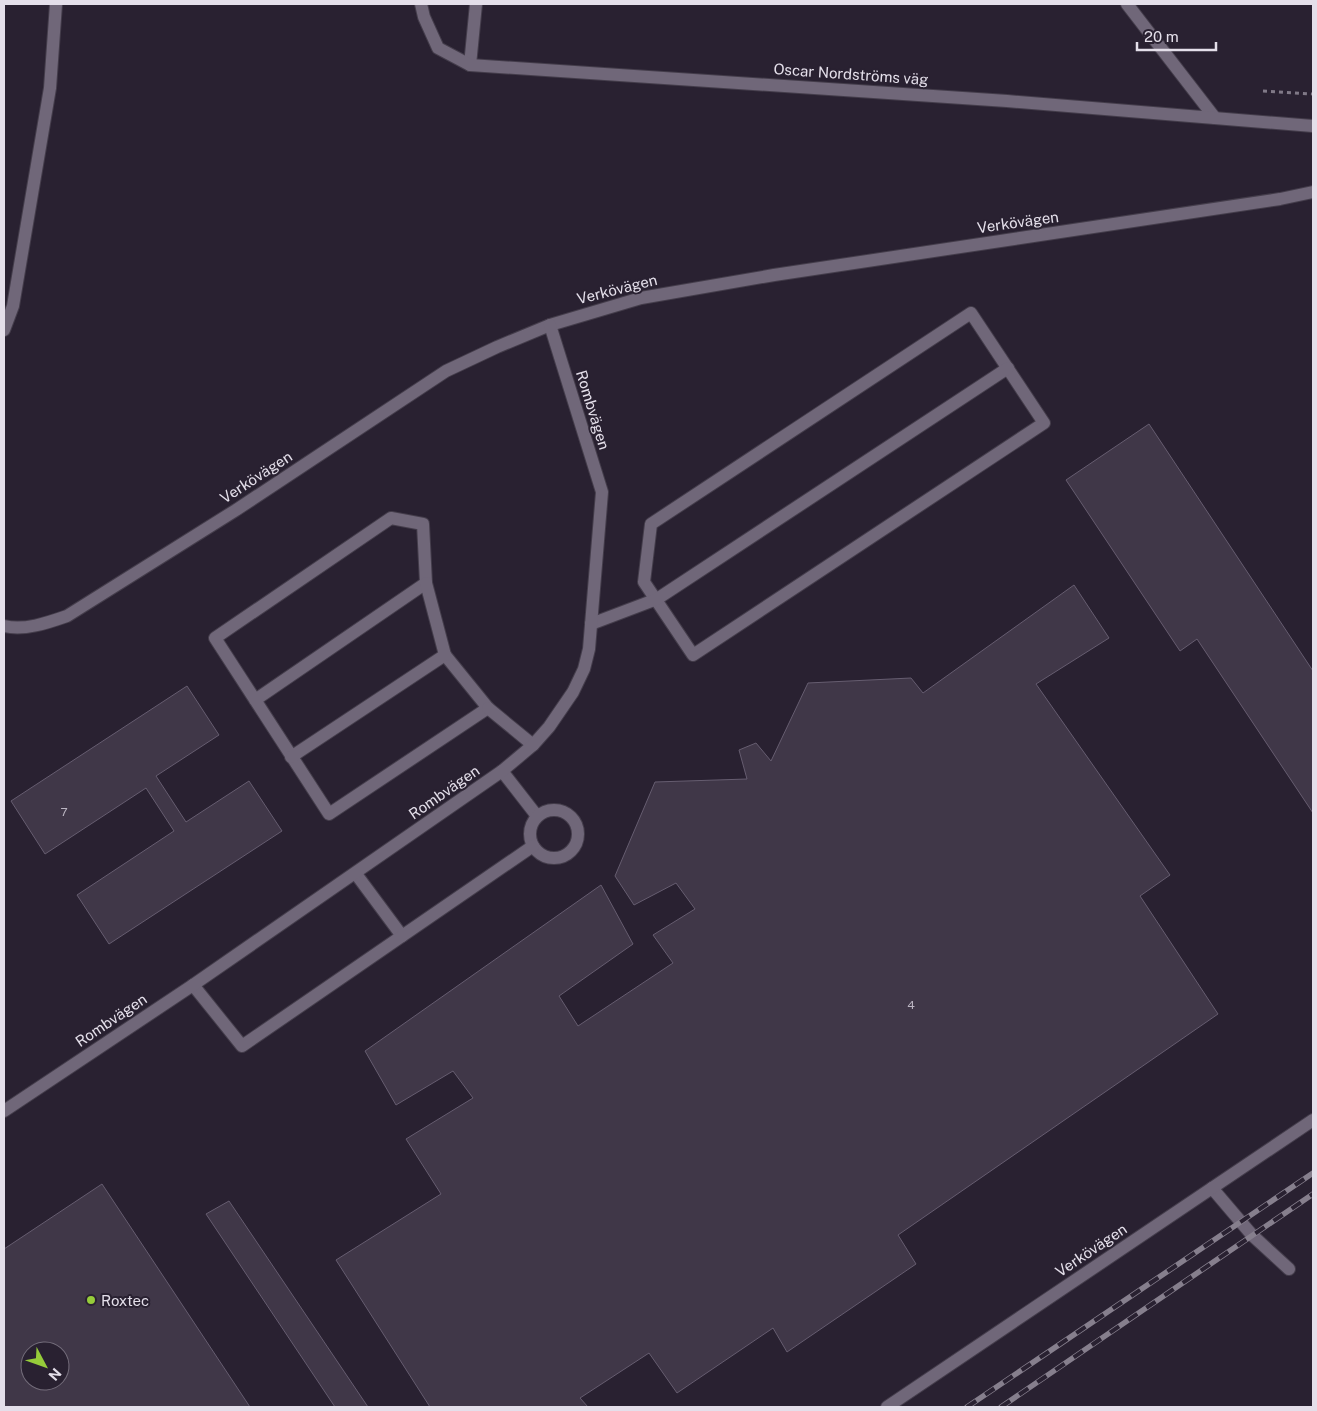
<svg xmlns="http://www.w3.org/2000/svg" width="1317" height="1411" viewBox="0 0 1317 1411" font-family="'Public Sans',sans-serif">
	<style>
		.building { fill: #403748; stroke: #665d70; fill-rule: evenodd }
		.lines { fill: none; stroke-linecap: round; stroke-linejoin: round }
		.service-casing { stroke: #443d4b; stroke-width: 14 }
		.minor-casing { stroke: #443d4b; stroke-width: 14 }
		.path { stroke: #807987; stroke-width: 3; stroke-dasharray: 4 4; stroke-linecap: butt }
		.service { stroke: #706779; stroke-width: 12 }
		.minor { stroke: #706779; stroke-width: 12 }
		.rail-casing { stroke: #867f8d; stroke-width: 5.5 }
		.rail { stroke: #292131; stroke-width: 4; stroke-dasharray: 11; stroke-linecap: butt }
		.poi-dot { fill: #96cc3a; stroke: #292131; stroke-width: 2 }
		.labels { text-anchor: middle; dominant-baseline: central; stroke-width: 4; stroke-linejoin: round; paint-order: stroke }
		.number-label { font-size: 12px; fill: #bbb5c2 }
		.street-label { font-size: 15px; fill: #e4dfea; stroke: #292131 }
		.poi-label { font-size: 15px; fill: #e4dfea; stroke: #292131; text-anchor: start }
	</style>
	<rect width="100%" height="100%" fill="#292131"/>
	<g class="building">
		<path d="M1149 424 1313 671V813L1197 639 1180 651 1066 480Z"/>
		<path d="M1074 585 1109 638 1036 684 1170 875 1140 896 1218 1014 898 1235 916 1264 787 1352 773 1328 677 1393 649 1353 580 1398 588 1407H430L336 1260 441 1194 406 1139 473 1098 453 1071 396 1105 365 1051 601 885 633 944 559 996 578 1026 673 963 653 935 695 909 676 883 634 905 615 876 655 782 747 779 739 750 756 743 771 761 808 683 911 678 923 693Z"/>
		<path d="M187 686 219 735 156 776 186 822 249 781 282 831 109 944 77 895 174 831 146 788 45 854 11 801Z"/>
		<path d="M102 1184 250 1407H4V1249ZM30 1351H60V1381H30Z"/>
		<path d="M229 1201 368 1407H335L206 1214Z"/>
	</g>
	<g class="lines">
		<defs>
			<g id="service">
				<path d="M1127 4 1215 118"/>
				<path d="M470 65 476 4"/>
				<path d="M971 313 1044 423 693 655 644 582 651 524Z"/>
				<path d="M591 624 657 599 1008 368"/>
				<path d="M255 700 426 583 423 524 391 518 215 638C253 697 291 756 329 814L488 708 445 655"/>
				<path d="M488 708 533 745"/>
				<path d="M291 757 445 655 426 583"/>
				<path d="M502 771 537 816"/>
				<circle cx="554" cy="834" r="24"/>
				<path d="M356 874 402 936"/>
				<path d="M193 985 242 1046 533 846"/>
			</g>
			<g id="minor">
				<path d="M421 4 424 17 438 48 470 65 1007 101 1313 126"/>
				<path d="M4 330 13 306 50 88 56 4"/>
				<path d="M4 626C24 631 47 623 67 616L236 510 446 371 497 347 550 325 641 298 774 275 1280 199 1313 192"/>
				<path d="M4 1111 193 985 502 771 533 745 549 727 573 692 584 669 589 649 602 492 550 325"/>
				<path d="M1212 1188 1252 1235 1289 1269"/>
				<path d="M887 1407 1313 1120"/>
			</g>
		</defs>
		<use href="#service" class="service-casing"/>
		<use href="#minor" class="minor-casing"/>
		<path class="path" d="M1263 91 1313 94"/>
		<use href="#service" class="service"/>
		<use href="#minor" class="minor"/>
		<defs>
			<g id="rail">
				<path d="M967 1407 1313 1173"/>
				<path d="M1001 1407 1313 1194"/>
			</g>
		</defs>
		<use href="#rail" class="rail-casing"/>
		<use href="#rail" class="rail"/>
	</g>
	<circle class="poi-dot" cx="91" cy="1300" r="5"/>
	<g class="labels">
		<g class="number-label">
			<text x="64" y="812">7</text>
			<text x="911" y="1005">4</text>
		</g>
		<g class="street-label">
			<text transform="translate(851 74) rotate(4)">Oscar Nordströms väg</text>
			<text transform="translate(1018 222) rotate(-8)">Verkövägen</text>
			<text transform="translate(617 289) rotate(-14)">Verkövägen</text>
			<text transform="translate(593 410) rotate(73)">Rombvägen</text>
			<text transform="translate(256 477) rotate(-33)">Verkövägen</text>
			<text transform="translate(444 792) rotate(-35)">Rombvägen</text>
			<text transform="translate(111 1020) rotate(-34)">Rombvägen</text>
			<text transform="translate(1091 1250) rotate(-34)">Verkövägen</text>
		</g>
		<g class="poi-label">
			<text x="101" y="1300">Roxtec</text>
		</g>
	</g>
	<rect width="1317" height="1411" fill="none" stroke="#e4dfea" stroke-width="10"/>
	<g transform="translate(45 1366) rotate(131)"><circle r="24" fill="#292131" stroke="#746d7b"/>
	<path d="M0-4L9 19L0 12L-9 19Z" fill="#96cc3a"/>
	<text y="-8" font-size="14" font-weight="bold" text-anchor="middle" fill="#e4dfea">N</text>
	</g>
	<path d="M1137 42v8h79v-8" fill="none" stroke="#e4dfea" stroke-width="2.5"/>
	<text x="1144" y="42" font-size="15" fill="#e4dfea" stroke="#292131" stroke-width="4" paint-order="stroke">20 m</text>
</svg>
